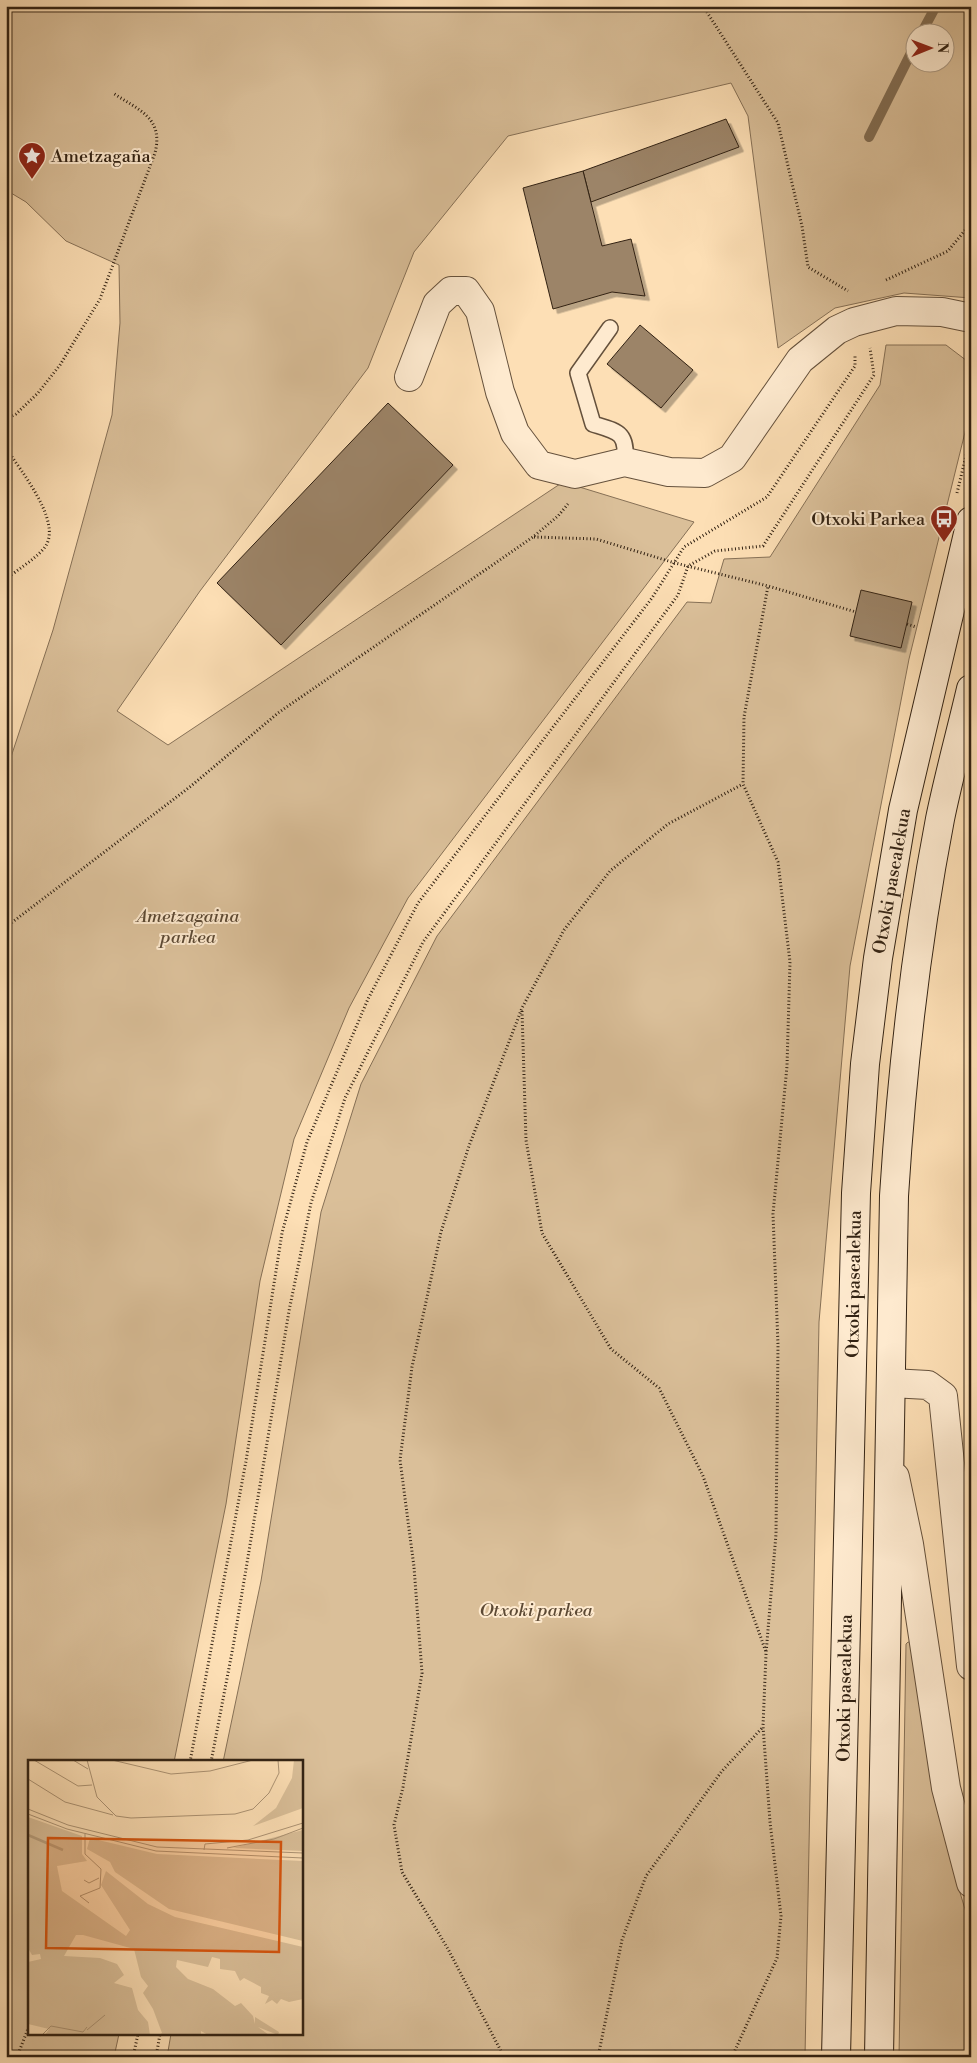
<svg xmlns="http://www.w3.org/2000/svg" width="977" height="2063" viewBox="0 0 977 2063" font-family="'Libre Bodoni',serif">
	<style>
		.green { fill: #dabf99; stroke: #867056; fill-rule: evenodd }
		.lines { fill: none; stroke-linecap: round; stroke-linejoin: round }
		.stream { stroke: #826d53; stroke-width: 10 }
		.building { fill: #9c8467; stroke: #322213; filter: url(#shadow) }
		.lane-casing { stroke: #65513c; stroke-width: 18 }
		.street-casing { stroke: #65513c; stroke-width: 30 }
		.secondary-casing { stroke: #322213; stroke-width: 30 }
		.path { stroke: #322213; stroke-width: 3; stroke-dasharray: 1 2.5; stroke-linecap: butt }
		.lane { stroke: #feeacf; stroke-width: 15 }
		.street { stroke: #feeacf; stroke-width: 28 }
		.secondary { stroke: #feeacf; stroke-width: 28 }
		.labels { text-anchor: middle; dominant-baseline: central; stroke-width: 4; stroke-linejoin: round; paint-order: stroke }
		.poi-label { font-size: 18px; fill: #322213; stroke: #feeacf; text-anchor: start }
		.street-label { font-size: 18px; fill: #322213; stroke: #feeacf }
		.park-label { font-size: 18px; font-style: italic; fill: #5c4934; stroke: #feeacf }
		.inset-river { fill: none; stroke: #b89f7e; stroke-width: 2.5 }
		.inset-road { fill: none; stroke: #ac9374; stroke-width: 1 }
		.view { fill: #d6540d; fill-opacity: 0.15; stroke: #d6540d; stroke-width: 2.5 }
		.inset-edge { fill: none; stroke: #322213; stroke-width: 2.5 }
	</style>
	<defs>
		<filter id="shadow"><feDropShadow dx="4.5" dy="4.5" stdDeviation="0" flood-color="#0004"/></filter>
	</defs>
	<rect width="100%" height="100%" fill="#fddfb5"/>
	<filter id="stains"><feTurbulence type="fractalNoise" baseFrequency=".004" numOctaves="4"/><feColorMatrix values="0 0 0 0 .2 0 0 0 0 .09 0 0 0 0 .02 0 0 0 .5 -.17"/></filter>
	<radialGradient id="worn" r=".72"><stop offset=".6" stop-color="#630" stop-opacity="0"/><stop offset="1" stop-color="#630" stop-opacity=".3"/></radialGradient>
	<g class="green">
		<path d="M6 6H971V298L904 293 835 308 778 348 748 116 731 83 508 136 414 252 368 368 200 591 117 711 168 745 563 482 694 522 408 898 349 1008 294 1139 260 1281 226 1504 174 1762H29V2034H119L114 2057H6V772L53 630 112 415 120 323 119 265 66 241 26 202 6 190ZM914 32H944V62H914Z"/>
		<path d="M886 345H946L971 364V408L909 659 850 966 819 1322 805 2057H167L171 2034H301V1762H223L261 1581 321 1212 361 1084 437 936 687 602 711 603 724 559 770 557 880 385Z"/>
		<path d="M908 1642 912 1643 958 1886 971 1929V2057H899L906 1644Z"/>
	</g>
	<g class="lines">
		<g class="stream">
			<path d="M922 32 936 6"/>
			<path d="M869 137 914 47"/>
		</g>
	</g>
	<g class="building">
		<path d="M726 119 739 147 591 202 583 171Z"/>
		<path d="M583 171 602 246 631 239 645 296 612 292 553 309 523 188Z"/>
		<path d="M640 325 693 370 661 408 607 364Z"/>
		<path d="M388 403 453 465 281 645 217 583Z"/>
		<path d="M861 590 912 602 901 648 850 636Z"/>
	</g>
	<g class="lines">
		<defs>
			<path id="lane" d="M610 328 578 373 593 424C619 432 627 432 625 462"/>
			<g id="street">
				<path d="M409 377 437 304 451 291H466L480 311 500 392 515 433 539 465 575 474 625 462 669 472 705 473 732 458 800 360 837 330 854 322 896 311 942 312 971 318"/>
				<path d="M891 1383 928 1385 943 1396 971 1666"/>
				<path d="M895 1477 909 1544 946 1788 971 1883"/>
			</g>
			<g id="secondary">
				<path d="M836 2057 856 1193 865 1064 878 958 903 810 971 521"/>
				<path d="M879 2057 894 1196C902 1069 916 944 940 819 949 775 961 732 971 689"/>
			</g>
		</defs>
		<use href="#lane" class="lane-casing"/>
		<use href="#street" class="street-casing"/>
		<use href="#secondary" class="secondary-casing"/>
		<g class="path">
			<path d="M703 6 778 123 802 226 808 267 848 291"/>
			<path d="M886 280 948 251 971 223"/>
			<path d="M6 419 16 414 38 393 60 365 100 299 155 153C164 117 138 110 113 93"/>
			<path d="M6 448C20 470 63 522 45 547 37 558 17 570 6 579"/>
			<path d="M957 493 971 435"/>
			<path d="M534 537 596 539 675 563 768 586 856 612"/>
			<path d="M907 624 916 627"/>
			<path d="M6 927 191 786 278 713 533 537 558 516 568 504"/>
			<path d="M522 1011 526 1140 542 1233 611 1349 659 1388 703 1476 766 1652"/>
			<path d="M190 1762 246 1461 282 1233 307 1142 368 999 418 903 652 598 684 547 767 497 855 366V356"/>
			<path d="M211 1762 233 1647 289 1311 311 1203 345 1098 423 942 678 595 688 566 715 551 763 546 874 375 870 348"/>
			<path d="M17 2057 29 2026"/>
			<path d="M133 2057 138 2034"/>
			<path d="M156 2057 160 2034"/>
			<path d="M504 2057 448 1949 402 1872 394 1825 403 1787 422 1673 414 1567 400 1460 412 1367 441 1232 469 1146 522 1008 564 930 610 871 668 824 743 784"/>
			<path d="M598 2057 622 1940 646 1876 722 1771 763 1727"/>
			<path d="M732 2057 777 1958 781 1916 770 1822 763 1726 766 1654 776 1534 778 1345 773 1214 787 1066 790 962 778 862 743 784 744 717 768 586"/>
		</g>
		<use href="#lane" class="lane"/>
		<use href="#street" class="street"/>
		<use href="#secondary" class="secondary"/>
	</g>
	<defs>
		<symbol id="sight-pin" viewBox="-11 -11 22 30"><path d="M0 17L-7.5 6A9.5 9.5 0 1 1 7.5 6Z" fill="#8f2418" stroke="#feeacf"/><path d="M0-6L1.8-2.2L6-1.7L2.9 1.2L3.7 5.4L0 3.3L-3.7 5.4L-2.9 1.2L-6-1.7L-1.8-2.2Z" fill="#fff"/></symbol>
		<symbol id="bus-pin" viewBox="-11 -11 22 30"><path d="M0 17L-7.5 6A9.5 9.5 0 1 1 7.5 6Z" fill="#8f2418" stroke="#feeacf"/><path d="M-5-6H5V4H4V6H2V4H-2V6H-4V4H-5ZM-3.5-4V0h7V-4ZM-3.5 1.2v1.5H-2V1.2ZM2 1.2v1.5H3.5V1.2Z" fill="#fff"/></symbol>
	</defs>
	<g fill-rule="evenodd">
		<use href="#sight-pin" x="16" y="140" width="32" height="43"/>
		<use href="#bus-pin" x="928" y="503" width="32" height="43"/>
	</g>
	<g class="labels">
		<g class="poi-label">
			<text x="51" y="156">Ametzagaña</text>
			<text x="925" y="519" text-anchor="end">Otxoki Parkea</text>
		</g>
		<g class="street-label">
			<text transform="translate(892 881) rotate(-80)">Otxoki pasealekua</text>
			<text transform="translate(854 1284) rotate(-89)">Otxoki pasealekua</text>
			<text transform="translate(845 1688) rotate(-89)">Otxoki pasealekua</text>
		</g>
		<g class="park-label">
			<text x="188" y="916">Ametzagaina<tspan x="188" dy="21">parkea</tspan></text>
			<text x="536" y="1610">Otxoki parkea</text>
		</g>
	</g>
	<g transform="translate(28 1760)">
		<rect width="275" height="275" fill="#fddfb5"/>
		<path d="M266 0H275V48L225 66 248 48 264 18ZM0 57 54 76V94L59 101 29 106 34 131 98 176 102 170 73 125 78 111 120 144 147 157 275 187V239L261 242 253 239 249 244 244 240 237 244 241 236 233 233V227L216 218 212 221 207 211 192 209V199L184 197 180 207 149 200 148 207 160 219 185 229 207 246 213 243 225 256 227 264V257L251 272 250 275 230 267 241 275H180L173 271V275H131L134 273 125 249 115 233 120 226 113 217 106 189 55 175H48L36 196 72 198 89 204 96 215 86 223 104 228 110 250 120 262 122 275H17L21 269 0 264V202L13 199 12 194 4 195 0 188ZM275 70V91L205 88ZM62 78 129 94 275 101V181L141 149 87 112 82 102 59 89Z" fill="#dabf99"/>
		<path class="inset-river" d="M0 75 35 90"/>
		<path class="inset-road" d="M6 0 50 26 64 25M45 0 60 9M59 0 69 37 88 56 103 58 207 54 225 49 241 33 251 13 250 0M84 0 143 14 182 11 225 0M0 19 37 42 85 55M0 49 40 65 129 87 275 93M0 54 39 69 128 91 275 98M57 74V94L73 109 72 128 52 136 61 143M199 88 246 79 275 68M176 90 177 84 220 80 275 63M56 120 61 123 71 118M59 270 77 255M14 275 23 266 55 272 59 267"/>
		<path class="view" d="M20 78 253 82 251 192 18 188Z"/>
		<rect width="275" height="275" class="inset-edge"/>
	</g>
	<rect width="977" height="2063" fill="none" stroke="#fddfb5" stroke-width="25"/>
	<rect x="8" y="8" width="962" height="2048" fill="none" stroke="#322213" stroke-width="2.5"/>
	<rect x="12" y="12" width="952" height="2038" fill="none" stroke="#322213"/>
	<g transform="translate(930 48) rotate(89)"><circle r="24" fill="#feeacf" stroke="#ac9a84"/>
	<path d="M0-4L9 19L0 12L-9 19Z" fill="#8f2418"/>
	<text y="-8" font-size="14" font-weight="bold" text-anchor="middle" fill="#322213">N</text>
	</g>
	<rect width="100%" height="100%" filter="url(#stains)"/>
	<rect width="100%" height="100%" fill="url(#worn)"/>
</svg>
